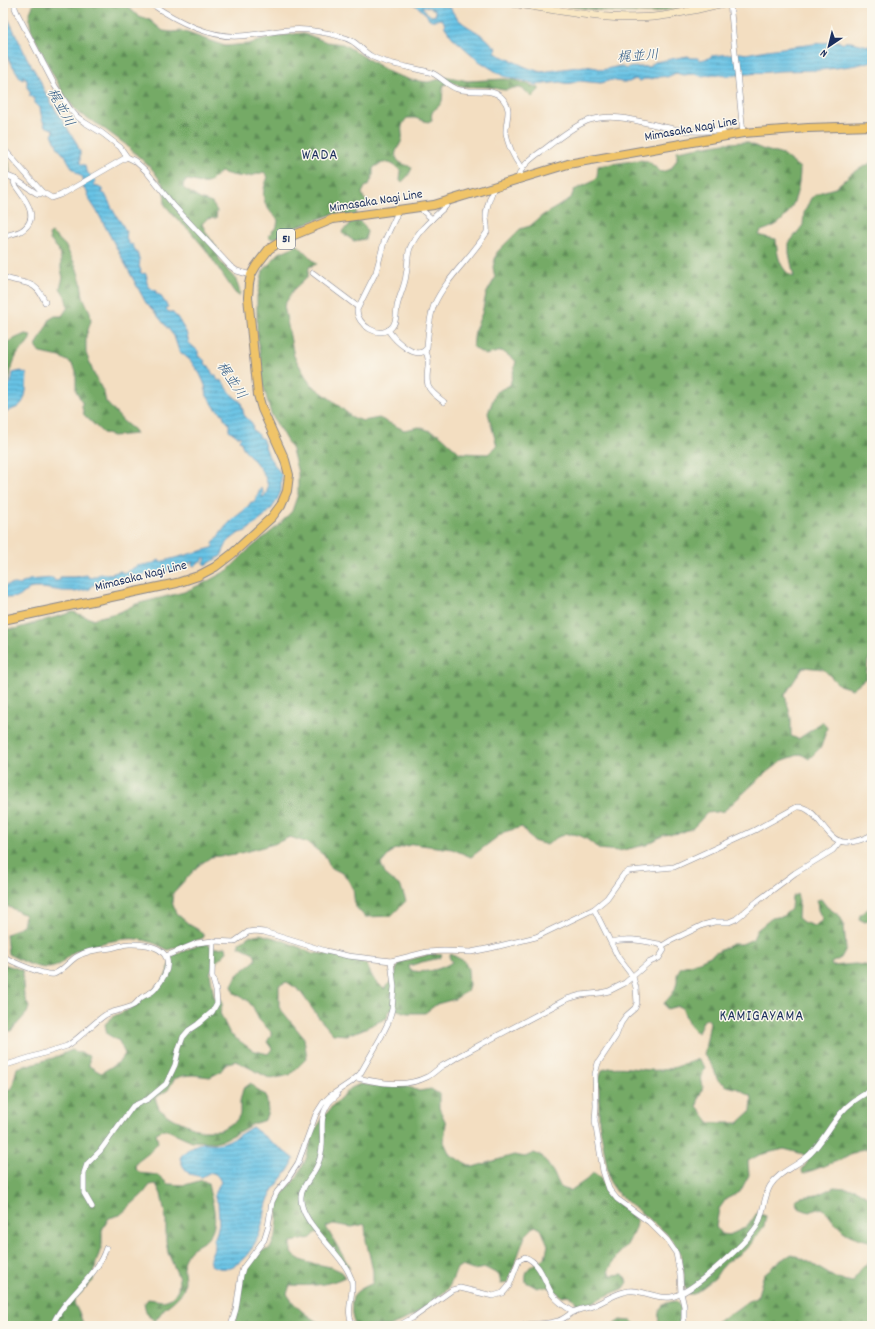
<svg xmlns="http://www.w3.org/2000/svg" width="875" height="1329" viewBox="0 0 875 1329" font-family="Dekko,'Klee One',sans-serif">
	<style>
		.forest { fill: url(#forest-firs); stroke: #486c62 }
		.water { fill: url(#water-rules); stroke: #4179a2; fill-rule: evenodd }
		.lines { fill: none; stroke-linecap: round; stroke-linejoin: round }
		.street-casing { stroke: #878690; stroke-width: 6 }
		.secondary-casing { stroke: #878690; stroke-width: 8 }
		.primary-casing { stroke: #878690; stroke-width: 10 }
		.street { stroke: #fff; stroke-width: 5 }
		.secondary { stroke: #f9e7c3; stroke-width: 7 }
		.primary { stroke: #f0c469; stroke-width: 8 }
		.labels { text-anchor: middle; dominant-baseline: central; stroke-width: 3; stroke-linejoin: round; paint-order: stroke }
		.shield { fill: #fbf7ec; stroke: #5e6b89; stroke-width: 1 }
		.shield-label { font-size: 12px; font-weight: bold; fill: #1b2f5e }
		.street-label { font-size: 13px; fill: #1b2f5e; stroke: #fbf7ec }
		.water-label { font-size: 14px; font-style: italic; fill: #325b86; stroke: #fbf7ec }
		.quarter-label { font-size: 15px; letter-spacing: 1px; fill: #1b2f5e; stroke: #fbf7ec }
	</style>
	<defs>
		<pattern id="forest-firs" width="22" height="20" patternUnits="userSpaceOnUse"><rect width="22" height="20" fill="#74aa66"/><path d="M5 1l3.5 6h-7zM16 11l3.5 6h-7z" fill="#5e8b57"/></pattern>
		<pattern id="water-rules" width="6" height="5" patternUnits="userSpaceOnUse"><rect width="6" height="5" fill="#67c3e5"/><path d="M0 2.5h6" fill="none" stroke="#549fbd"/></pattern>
	</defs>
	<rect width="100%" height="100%" fill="#fbf7ec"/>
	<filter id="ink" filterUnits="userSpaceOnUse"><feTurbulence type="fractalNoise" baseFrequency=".025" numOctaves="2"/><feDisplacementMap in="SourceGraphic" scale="8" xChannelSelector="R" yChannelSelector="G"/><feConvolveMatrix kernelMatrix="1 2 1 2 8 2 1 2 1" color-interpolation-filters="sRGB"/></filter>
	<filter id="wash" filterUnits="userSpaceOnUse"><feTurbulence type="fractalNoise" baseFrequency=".012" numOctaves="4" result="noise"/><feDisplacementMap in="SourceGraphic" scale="16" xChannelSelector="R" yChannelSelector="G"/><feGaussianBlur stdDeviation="0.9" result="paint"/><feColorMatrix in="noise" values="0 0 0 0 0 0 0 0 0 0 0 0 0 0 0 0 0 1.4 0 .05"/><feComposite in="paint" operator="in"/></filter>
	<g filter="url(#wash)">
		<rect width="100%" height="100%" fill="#f3dec1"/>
		<g class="forest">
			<path d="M34 3H124L139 17 150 20 163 31 172 32 182 31 225 46 248 44 278 36 303 33 327 42 343 44 391 73 411 80 428 82 449 77 468 81 505 79 515 80 539 88V90L532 97C527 92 521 86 514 88 510 89 508 90 505 90 499 90 493 87 487 87 473 86 463 89 451 82L444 85C442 90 443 96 442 101 439 110 429 108 432 120L428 122 415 118H407C397 129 405 133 401 142 399 147 394 152 396 157 399 165 407 164 412 168L408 176 402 182 400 180 401 171C390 161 385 160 373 168V175L369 185 365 187 362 193 364 199 371 203 369 207 356 210 357 219 364 225 367 232 365 239 354 241 342 233 343 230 349 226 350 220 342 213 333 214 293 228 281 236 272 239 268 236 277 226 278 220C264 206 259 197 268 177L264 172C247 178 239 178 221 172 216 175 215 178 211 181 205 186 195 181 188 180L184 182 183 188 200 199 212 203 217 211 216 218 207 219 202 224 207 234 218 249 219 260 236 280 240 292 239 296 235 293 206 250 190 231 175 217 165 205 164 186 153 170 125 144 99 125 80 114 68 101 51 71 31 30 29 15Z"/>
			<path d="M563 3H700L652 13 614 12 566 6Z"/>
			<path d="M746 142 762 149 783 155 800 168C800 186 795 209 781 221 776 226 767 229 761 231L759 235 769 238 776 239C777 253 779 270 794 277L789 253V243L803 225 804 213 811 198 821 192 835 188 852 173 872 162V653L868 661 866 678 852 689 839 685 823 669 803 667 785 695 791 718V736L798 739 813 729 822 721 827 728 821 747 809 759 801 754 781 761 762 776 724 811 707 813 693 828 680 833 664 835 646 845 619 851 598 849C588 838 575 830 561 836 556 837 551 842 547 845L533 841 522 827 504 832 471 857 452 849 413 844 393 850 381 864 385 874 401 887 406 901 391 916 365 917 355 906 353 888 344 874 330 867 326 857 308 843 290 837 274 844 237 854 211 857 198 866 173 893 172 902 176 913 190 925 199 930 204 936 203 938 168 950C159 945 148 940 137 939 125 937 84 946 74 952 65 957 60 968 48 968 34 968 20 960 8 954L6 935 23 925 25 915 5 905 3 897V629H15L73 612 92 619 120 612 136 604 184 592 206 582 228 570 246 552 278 526 292 511 298 494V473L292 450 271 414 263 384 257 330V296L263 271 279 253 298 245 317 264 309 267 308 276 293 290 284 306 294 356 310 384 332 400 352 417 363 421 379 418 404 430 419 427 439 434 460 453 488 454 497 446 488 413 496 392 510 385 516 361 502 351 485 355 473 347 475 330 482 313 486 294 495 278 493 267 497 252 520 229 530 226 543 215 557 207 571 198 574 190 592 182 597 177 598 166 639 160 648 161 661 172 671 169 677 159V151L724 143Z"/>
			<path d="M3 156 9 162 10 172 3 169Z"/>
			<path d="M52 233 65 245 76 266 81 282 83 297 90 312 91 321 86 336V353L93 372 104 393 106 402 123 421 134 430 136 434 113 436 103 433 84 415 82 407V402L76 391V371L71 363 60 357 40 353 36 346 50 319 55 316H62L68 307 65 296 60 288 63 278 61 269V260L58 249 50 240 49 235Z"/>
			<path d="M25 334 31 335C29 345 25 346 19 352 13 360 10 373 9 382L3 385V344Z"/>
			<path d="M797 894 799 901 798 918 803 922 814 926 823 920 818 910 817 900 821 899 827 907 840 916 844 925 846 949 841 958 831 963 832 966 855 964 872 966V1149L870 1148 859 1150 845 1158 803 1174 802 1170 808 1161 803 1154 784 1149 759 1155 748 1161 749 1175 740 1192 726 1199 719 1209 716 1227 721 1234 729 1235 747 1227 757 1213 766 1216 764 1226 747 1249 728 1261 720 1270 715 1278 694 1294H689L684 1286V1274L680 1252 666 1233 619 1195 610 1182 599 1122V1079L602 1070C620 1063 643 1072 662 1070 674 1069 686 1063 698 1059L705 1067 701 1077 703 1087 699 1097 697 1106 710 1123H738L751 1111 752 1097 739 1089 727 1086 717 1079 714 1069 704 1055 710 1022 707 1018 703 1021 698 1033C689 1028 686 1018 683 1009L678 1006 667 1009 664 1003C669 998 674 993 676 986 679 977 674 977 681 967L693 964 710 956 732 944H742L753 939 757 930 772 918 783 916 791 909 792 897Z"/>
			<path d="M872 906V920L865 922 859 919 860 915Z"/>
			<path d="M260 934 282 940 313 953 327 954 356 960 366 964 373 978 384 989C390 984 394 979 396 971 398 967 397 965 400 962L432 954 442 955 440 958 422 962 409 966 410 970C422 974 441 970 452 962L449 957 451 954 464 961 468 969 469 985 467 991 455 999 437 1004 425 1013H408L394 1009 388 1012 387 1018 361 1030 347 1035 333 1034 319 1018 299 990 287 982 279 985V1007L304 1038 307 1058 290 1075 271 1079 236 1061 227 1063 220 1072 210 1077 193 1075 182 1076 174 1079 168 1090 155 1098 159 1109 170 1117 199 1130H220L236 1121 240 1114V1101L243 1089 251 1083 260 1092 266 1095 268 1111 265 1120 253 1124 225 1139 214 1142 192 1141 165 1129 156 1133 158 1142 149 1153 136 1163 135 1168 140 1173 158 1175 168 1184 185 1185 202 1180 208 1183C210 1199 220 1217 211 1233 210 1235 208 1239 206 1240 195 1248 191 1246 184 1260 181 1266 188 1279 183 1290 179 1298 171 1303 164 1309 161 1313 158 1317 155 1321L147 1315 144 1304 148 1299 163 1301 173 1297 178 1289 179 1278 168 1253 166 1241V1219L161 1194 156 1184 150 1185 143 1194 120 1215 109 1218 102 1230V1245L96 1263 93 1281 76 1298 74 1303 80 1315 84 1326H3V1092L12 1088 17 1068 53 1058 72 1050 89 1056V1066L101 1073 119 1062 125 1054 119 1041 107 1034 105 1024 114 1016 128 1010 163 982 170 965V957L205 942 214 948 226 947 227 952 215 963 210 973 214 997 222 1000V1006L220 1013 230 1034 252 1050 268 1054 272 1049 267 1042 271 1035V1032L259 1020 253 1007 247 1000 234 993 232 986 237 975 256 960 254 953 239 946V943L249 936Z"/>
			<path d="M3 964 22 970 24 996 29 1007 27 1013 11 1031H3Z"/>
			<path d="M360 1084 382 1087 407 1086 419 1091 431 1089 439 1094V1108L446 1123 444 1142 450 1155 473 1167 514 1155 525 1157 534 1153 542 1156 553 1172 561 1188 570 1191 586 1180 593 1173 600 1177 606 1192 637 1220 634 1231 627 1245 616 1257 608 1272 612 1275 623 1274 628 1282 624 1288 588 1304 577 1306C574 1297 571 1295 562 1297 553 1289 549 1284 537 1288L526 1282C524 1266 533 1266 545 1258L548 1245 541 1229 535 1226 525 1236 508 1283 501 1284 499 1275 486 1268 473 1270 462 1266 457 1268 451 1283 447 1290 414 1315 392 1326H356C351 1319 350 1303 354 1295 357 1290 367 1286 373 1283V1271L366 1240 365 1224 352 1227 333 1224 326 1227 350 1268 344 1264 317 1232 311 1238 291 1242V1253C307 1266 312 1262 330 1267 334 1268 338 1270 342 1272L345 1277C326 1286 311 1286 290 1285L287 1294C297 1309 306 1315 321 1324L322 1326H234L244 1272 249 1263 260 1251 270 1249 276 1235 278 1219 277 1206 281 1196 297 1177 306 1159 314 1131 333 1105 351 1088Z"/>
			<path d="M834 1187 855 1189 872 1199V1242C862 1239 850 1237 842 1230 835 1223 830 1215 822 1208L809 1212 798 1208 795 1200 801 1197 817 1195Z"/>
			<path d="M792 1254 809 1262 837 1279 853 1282C858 1272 860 1265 872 1262V1326H710L733 1312 748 1301 757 1298 764 1274 781 1260Z"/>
			<path d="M676 1301 681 1308 679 1326H659C657 1309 660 1303 676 1301Z"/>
			<path d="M620 1320 632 1321 637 1326H611Z"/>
		</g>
		<g class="water">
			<path d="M410 3H442L447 7H450C458 24 469 26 483 36 489 40 491 45 497 48L495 53 528 68 541 72 585 66 597 68 602 70 620 66 626 69 628 67C637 68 643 66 649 67L655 62 688 56 691 58H697L701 60 709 58 711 56 741 53 746 54 767 50 838 41 843 44 845 42C855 41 862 46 872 46V61L857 65 821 70 779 71 727 76 714 74 702 76 694 74 683 75 676 73 667 77C662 75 652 80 644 79L640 81 635 79 629 82H621L611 80 601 83 579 81 568 84 560 82 536 85 529 82 503 76 479 61 452 37 445 27 444 22 442 19C436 19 431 23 427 16V15L417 6ZM422 6 429 7 435 10 436 15 431 16 425 11Z"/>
			<path d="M3 8 27 58 41 82C42 90 49 96 51 103L76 142 80 152V163L82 165H85L86 171 96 181 94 185 102 189V193L105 194C108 200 111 206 114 212 119 221 129 230 126 240H127L130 245 132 244C135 250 142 259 139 266L141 271 140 272 143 274 145 273 147 277C145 284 150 289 156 291V294L160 295 168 307 166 309 169 312H172L177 317 186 332 189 343 198 351V356L204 360 206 365 209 366 213 375H216L217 380 222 381 233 396 241 402 244 415 252 423 253 430 259 435V437L262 438 269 457 281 474V491L277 500 272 508 264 517 246 531 239 533 231 539 227 543 221 556 206 565 204 563 206 559 204 557 202 562H199L195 566 192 565 191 564 193 562 192 561 188 565V567L184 564 180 570H168L164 573 159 574 155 575 149 573 137 578 121 583 112 584 109 587 104 585H92L90 589 75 592 73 591H63L42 588H33L29 589 19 597 8 598 3 594V586L14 584 21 585 22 583H24L29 580 53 578 55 581 60 580V577H75L87 575 90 578 94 577 100 574H111L120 571 124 573 137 566 154 563 159 560 160 562 212 548 214 547 213 544C219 536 224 527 232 520 239 514 246 510 251 502H254L261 488 263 491 262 498C279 485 253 460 245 450 242 447 242 443 239 439L241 437 238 436H237L229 430V424L224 418 223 414 216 409 207 396 205 385 200 374 190 360 179 351 174 336 153 310 146 303 98 213 89 199 87 194H88L83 187V177C76 175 67 161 65 154L64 155 58 148 52 134 54 132V130L45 126 42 119 40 108 34 102 35 100 29 95 31 93 27 87V80L25 79V77L22 74 24 79 23 80 21 79 3 50Z"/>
			<path d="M21 371 27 374C26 384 28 400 18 407 14 409 8 411 3 413V388C11 386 12 381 13 373Z"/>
			<path d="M252 1127 294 1159C289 1174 275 1184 269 1198 265 1206 265 1216 262 1225 257 1246 236 1279 211 1265L210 1258 214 1248V1240L217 1232 219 1223 218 1203 215 1198V1192L221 1182C216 1171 211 1171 202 1177L189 1174 183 1166 180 1158C185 1150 197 1142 206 1143 212 1143 216 1145 222 1143 232 1140 242 1133 252 1127Z"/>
		</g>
	</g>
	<g filter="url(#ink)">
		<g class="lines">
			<defs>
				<g id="street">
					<path d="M15 3V8L18 15 55 86 70 109 76 116 84 122 102 133 120 147 127 157 135 161 146 171 174 206 230 266 237 271 251 275"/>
					<path d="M150 3C175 20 208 38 239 36 262 35 292 26 314 31 326 33 341 35 352 41 359 45 364 52 371 56 386 65 414 67 432 73 441 77 448 86 457 89 472 94 493 86 503 99 513 110 505 120 506 133 508 146 514 158 522 169"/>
					<path d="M730 3 743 133"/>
					<path d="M3 148 42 192 52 198 61 195 127 157"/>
					<path d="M3 174 15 179 36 193 40 194 42 192"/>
					<path d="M518 179C520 165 535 156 546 148 558 139 572 127 587 121 618 110 649 126 680 130 694 132 709 131 723 131L724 136"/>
					<path d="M422 207 423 211 432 219"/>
					<path d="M397 210 396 216 384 242 376 272 357 310C357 325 379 340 392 327 397 322 396 313 397 307 399 296 405 286 406 275 408 266 407 256 410 248 417 231 433 218 446 206L447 201"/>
					<path d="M3 237C9 234 15 234 21 231 42 218 24 198 15 185L14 182 15 179"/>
					<path d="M313 273 358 307"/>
					<path d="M3 277C24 285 35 278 45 302"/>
					<path d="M388 330C394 339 417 363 427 348 428 334 429 318 434 305 446 278 471 258 487 232 488 226 486 222 486 216 486 206 491 196 494 187"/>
					<path d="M425 351C433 361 423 377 429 388 433 394 439 398 444 402"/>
					<path d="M594 909 618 957 633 977 636 988 637 1003 635 1008 626 1016 621 1023 616 1036 598 1063 595 1074 596 1106 595 1121 603 1171 609 1189 617 1199 649 1222 667 1240 676 1253 680 1275 681 1293 684 1306V1319L682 1326"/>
					<path d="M611 942C627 937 643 941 659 944L662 946"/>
					<path d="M662 946 670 941 703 925 714 922H729L736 919 759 900 795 873 833 850 840 841"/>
					<path d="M3 956C12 962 45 976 54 974 61 972 70 961 76 957 87 950 99 950 111 948 117 947 123 944 129 944 163 943 181 958 155 989 152 993 147 994 142 997 139 999 137 1003 134 1005 126 1010 114 1010 105 1015 92 1024 81 1037 67 1046L3 1066"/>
					<path d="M166 956 197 943 213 941 234 942 248 932 255 931 264 932 326 951 348 956 391 961 427 952 444 951 471 952 491 948 536 937 594 909 607 898 624 874 629 871 674 867 755 830 797 807C817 805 825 841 844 842 853 843 864 839 872 835"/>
					<path d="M357 1078C380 1083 405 1088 427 1077 433 1074 437 1069 442 1066 448 1063 453 1060 459 1056L567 999 581 995 600 993 609 991 625 983 648 963 659 958 664 950 662 946"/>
					<path d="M337 1095C334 1098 329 1101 327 1106 318 1120 325 1137 321 1153 320 1160 317 1167 313 1173 309 1180 301 1188 301 1197 299 1223 342 1252 351 1278 356 1293 343 1312 354 1326"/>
					<path d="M92 1207 84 1193V1173L87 1164 100 1151 133 1106 148 1099 166 1084 175 1065 179 1048 183 1037 189 1030 198 1024 212 1012 217 1003 216 991 212 976 213 941"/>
					<path d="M52 1326C64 1296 96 1280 106 1248"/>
					<path d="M231 1326 236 1309 241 1275 243 1268 264 1240 268 1227 272 1202 277 1192 287 1180 298 1163 316 1114 323 1103 330 1096 351 1082 360 1074 380 1039 388 1023 392 1009 394 987 391 961"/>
					<path d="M398 1326 414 1317 452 1290 460 1288 493 1296 503 1293 509 1286 519 1260 525 1257C541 1263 544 1281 552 1294 558 1302 565 1307 574 1312"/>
					<path d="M506 1326C523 1324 541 1326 558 1321 564 1319 568 1315 573 1312 579 1309 587 1308 593 1306 604 1301 613 1295 624 1292 640 1287 655 1300 671 1297 691 1294 745 1244 757 1226 764 1214 763 1199 770 1186 779 1171 798 1166 810 1154 822 1142 830 1126 841 1113 849 1103 860 1096 872 1090"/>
				</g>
				<path id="secondary" d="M512 3C557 10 607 21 653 17 677 15 701 8 725 3"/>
				<path id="primary" d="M3 620 177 583 198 576 215 567 232 554 272 517 281 505 287 491 289 475 285 460 262 409 258 395 248 297 249 284 251 275 256 266 269 249 287 238 333 219 434 205 568 164 743 133 808 128 872 126"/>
			</defs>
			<use href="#street" class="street-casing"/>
			<use href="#secondary" class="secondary-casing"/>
			<use href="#primary" class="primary-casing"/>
			<use href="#street" class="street"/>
			<use href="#secondary" class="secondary"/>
			<use href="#primary" class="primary"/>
		</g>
	</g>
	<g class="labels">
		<rect class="shield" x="277" y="229" width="18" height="20" rx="3"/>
		<g class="shield-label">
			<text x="286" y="239">51</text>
		</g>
		<g class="street-label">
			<text transform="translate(691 130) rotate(-10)">Mimasaka Nagi Line</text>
			<text transform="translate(376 202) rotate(-9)">Mimasaka Nagi Line</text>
			<text transform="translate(141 577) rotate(-14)">Mimasaka Nagi Line</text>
		</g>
		<g class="water-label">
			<text transform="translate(638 57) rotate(-4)">梶並川</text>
			<text transform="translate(60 108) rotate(61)">梶並川</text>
			<text transform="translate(231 381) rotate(57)">梶並川</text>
		</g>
		<g class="quarter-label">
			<text x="320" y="156">WADA</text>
			<text x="762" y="1017">KAMIGAYAMA</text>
		</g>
	</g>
	<rect width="875" height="1329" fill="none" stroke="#fbf7ec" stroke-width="16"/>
	<g transform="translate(829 46) rotate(215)" stroke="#fbf7ec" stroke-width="3" paint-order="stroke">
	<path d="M0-3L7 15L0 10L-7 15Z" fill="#1b2f5e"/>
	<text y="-6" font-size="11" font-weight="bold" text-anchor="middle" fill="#1b2f5e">N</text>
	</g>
</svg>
